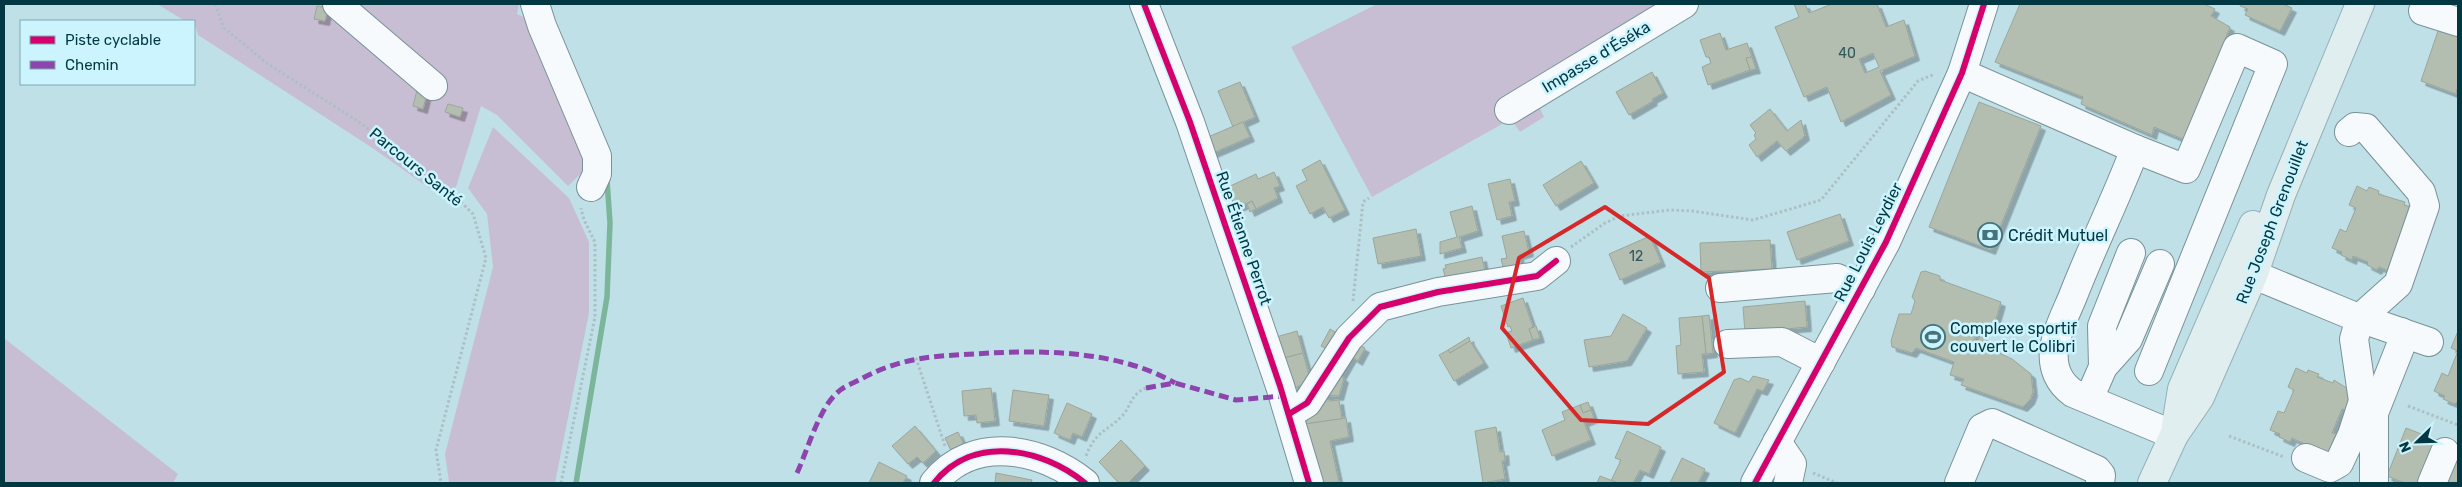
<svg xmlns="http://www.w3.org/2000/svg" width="2462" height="487" viewBox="0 0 2462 487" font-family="Rubik,sans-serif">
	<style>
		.green { fill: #c8bed4 }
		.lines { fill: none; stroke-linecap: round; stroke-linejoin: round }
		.stream { stroke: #7cb69a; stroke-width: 5.5 }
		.building { fill: #b3bdb0; stroke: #9ba699; fill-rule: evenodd; filter: url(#shadow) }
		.minor-casing { stroke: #789298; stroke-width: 30 }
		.major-casing { stroke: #92b1b9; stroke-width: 30 }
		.path { stroke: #acc0c4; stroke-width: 3; stroke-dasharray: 2.5 2.5; stroke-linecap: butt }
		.minor { stroke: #f6fafc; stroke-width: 28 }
		.major { stroke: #e1eef0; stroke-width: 28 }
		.quiet { stroke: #8e44ad; stroke-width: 5; stroke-dasharray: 10 5; stroke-linecap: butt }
		.cycleway-casing { stroke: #ccf4fe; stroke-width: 9 }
		.cycleway { stroke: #d6006c; stroke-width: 6 }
		.marked { fill: none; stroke: #d62828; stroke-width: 4; stroke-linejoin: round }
		.labels { text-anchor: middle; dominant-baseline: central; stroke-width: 5; stroke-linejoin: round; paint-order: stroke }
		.number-label { font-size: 14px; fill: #2f595e }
		.street-label { font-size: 16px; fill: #033842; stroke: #ccf4fe }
		.poi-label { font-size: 16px; fill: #033842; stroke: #ccf4fe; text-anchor: start }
	</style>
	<defs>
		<filter id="shadow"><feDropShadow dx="4.5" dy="4.5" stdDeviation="0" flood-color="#0004"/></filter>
	</defs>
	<rect width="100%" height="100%" fill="#c0e0e8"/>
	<g class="green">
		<path d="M157 4H519L517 14 537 23 593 162 568 186 497 115 481 106 457 184 449 202 374 149 198 35 194 21H185Z"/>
		<path d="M1377 4H1700L1538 104 1544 117 1520 132 1511 119 1372 197 1291 47Z"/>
		<path d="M493 127 569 198 589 242V313L555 483 449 482 445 454 493 267 487 214 468 188Z"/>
		<path d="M4 338 178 474 173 483H4Z"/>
	</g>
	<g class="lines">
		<path class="stream" d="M576 483 607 297 610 223 607 180"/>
	</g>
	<g class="building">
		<path d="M1794 4H1805L1809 13 1832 4H1877L1886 27 1904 20 1915 56 1880 71 1891 95 1841 122 1827 87 1804 97 1775 27 1799 17ZM1873 53 1879 67 1865 73 1859 59Z"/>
		<path d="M2020 4H2204L2215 9 2211 16 2230 27 2185 140 2154 127 2152 135 2081 104 2083 97 1995 62Z"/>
		<path d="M2241 4H2283L2292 8 2280 31 2245 15 2248 9 2240 6Z"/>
		<path d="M317 6 328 8 325 21 314 19Z"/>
		<path d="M2439 28 2458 34V86L2456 94 2421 81Z"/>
		<path d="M1720 33 1726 50 1747 43 1752 57 1746 58 1750 70 1708 85 1702 67 1711 63 1709 57H1706L1700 40Z"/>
		<path d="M1752 57 1756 69 1750 70 1746 58Z"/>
		<path d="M1652 72 1663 93 1652 99 1653 101 1629 115 1616 92Z"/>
		<path d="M1240 82 1255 117 1233 127 1218 91Z"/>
		<path d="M418 86 428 89 423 109 413 106Z"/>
		<path d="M1979 102 2041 126 1991 250 1929 227Z"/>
		<path d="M448 104 463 108 460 117 445 112Z"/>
		<path d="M1770 109 1787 131 1801 120 1805 136 1786 151 1777 141 1757 157 1749 145 1756 139 1754 135 1756 133 1750 125Z"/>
		<path d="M1243 122 1250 137 1213 153 1208 137Z"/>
		<path d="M1320 160 1345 210 1329 218 1323 207 1310 214 1296 186 1307 180 1302 170Z"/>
		<path d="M1581 161 1594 183 1556 206 1543 185Z"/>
		<path d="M1274 172 1280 186 1274 188 1278 198 1256 209 1252 201 1236 208 1226 188 1256 174 1258 179Z"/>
		<path d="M1510 179 1515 201 1509 202 1512 216 1497 220 1488 184Z"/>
		<path d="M2357 186 2367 191 2369 187 2379 191 2378 194 2405 202 2404 205 2415 209 2404 226 2389 271 2379 267 2377 270 2367 265 2368 262 2353 256 2352 260 2341 255 2342 252 2332 248 2340 229 2346 232 2356 208 2349 205Z"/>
		<path d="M1252 201 1256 209 1250 212 1247 204Z"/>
		<path d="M1472 206 1478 231 1459 237 1462 248 1440 254V242L1457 237 1450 212Z"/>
		<path d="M1840 214 1849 241 1797 260 1787 232Z"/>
		<path d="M1416 229 1421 256 1378 264 1373 238Z"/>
		<path d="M1524 231 1529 252 1519 255 1521 272 1505 274 1501 259 1507 258 1502 236Z"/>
		<path d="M1650 236 1661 262 1620 280 1609 254Z"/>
		<path d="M1770 240 1772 269 1701 272 1700 243Z"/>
		<path d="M1482 257 1486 276 1446 280 1443 269 1446 268 1445 265Z"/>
		<path d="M1925 271 1940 276V280L2001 302 1993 329 1989 330 1979 327 1974 340 1978 341 1980 335 1996 348 1995 351 2012 359 2031 374 2033 392 2030 400 2023 407 1961 385 1964 379 1950 375 1954 362 1916 348 1912 353 1892 347 1891 341 1899 314H1911L1915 301 1912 297 1921 272Z"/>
		<path d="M1523 298 1533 327 1529 329 1533 340 1511 348 1506 333 1512 331 1510 326 1508 327 1501 306Z"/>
		<path d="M1805 301 1807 327 1745 333 1743 307Z"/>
		<path d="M1623 314 1647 328 1627 361 1589 367 1584 340 1611 336Z"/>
		<path d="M1709 315 1713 353 1706 354 1702 316Z"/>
		<path d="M1702 316 1706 354H1702L1704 372 1678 374 1676 346 1681 345 1679 318Z"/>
		<path d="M1536 326 1540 338 1533 340 1529 329Z"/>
		<path d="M1330 329 1342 336 1333 352 1321 346Z"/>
		<path d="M1297 331 1303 353 1284 358 1276 337Z"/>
		<path d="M2458 331V401L2455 404 2443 399 2445 396 2434 391 2442 373 2448 376 2458 351 2451 348Z"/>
		<path d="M1469 337 1470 341 1450 353 1448 350Z"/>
		<path d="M1352 341 1365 348 1358 361 1352 357 1341 376 1344 378 1339 396 1321 395Z"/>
		<path d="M1470 341 1484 363 1454 381 1439 355 1448 350 1450 353Z"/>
		<path d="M1303 353 1311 382 1294 388 1284 358Z"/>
		<path d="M2296 368 2307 373 2308 370 2319 374 2317 377 2333 383 2334 380 2353 392 2346 410 2342 409 2332 433 2336 434 2328 453 2305 448 2307 445 2292 438 2290 442 2279 437 2280 434 2270 430 2278 411 2284 413 2294 390 2288 387Z"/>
		<path d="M1753 376 1769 380 1763 391 1757 389 1735 433 1714 423 1734 380 1740 378 1749 382Z"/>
		<path d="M991 388 995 421 977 423 976 415 964 416 962 391Z"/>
		<path d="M1013 390 1049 395 1044 426 1009 421Z"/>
		<path d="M1339 400 1342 419 1305 424 1317 402Z"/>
		<path d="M1588 402 1591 410 1583 413 1580 405Z"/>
		<path d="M1067 403 1092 414 1082 437 1073 433 1070 440 1054 433Z"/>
		<path d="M1580 405 1583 413 1591 410 1594 418 1584 422 1591 440 1552 456 1542 430 1565 420 1562 412Z"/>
		<path d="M1346 418 1349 437 1330 441 1339 482 1321 483 1305 424Z"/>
		<path d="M915 426 936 451 923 463 917 457 908 464 892 446Z"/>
		<path d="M1496 427 1500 452 1504 451 1505 461H1502L1505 479 1483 483 1475 431Z"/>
		<path d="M2406 428 2437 440 2419 483H2405L2387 476Z"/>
		<path d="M1627 431 1661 447 1649 474 1640 470 1633 483H1610L1621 460 1615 458Z"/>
		<path d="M958 432 967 451 954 457 945 438Z"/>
		<path d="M1121 440 1145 466 1128 483H1119L1099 462Z"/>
		<path d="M2458 453V483H2446Z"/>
		<path d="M1682 458 1705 469 1698 483H1670Z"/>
		<path d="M879 462 907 476 903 483H869Z"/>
		<path d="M996 473 1032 480 1031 483H995Z"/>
		<path d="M1600 476 1618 483H1597Z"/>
	</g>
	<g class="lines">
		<defs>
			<g id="minor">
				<path d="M337 4 433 86"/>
				<path d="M535 4 542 26 597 156V174L591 187"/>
				<path d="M1144 4 1190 122 1280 386 1309 483"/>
				<path d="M2423 11 2458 22"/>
				<path d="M1962 73 2135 149C2116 199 2092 247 2073 296 2066 313 2056 332 2054 350 2052 368 2059 383 2073 393L2174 435"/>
				<path d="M1509 110 1684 4"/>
				<path d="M2135 149 2186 169 2237 48 2273 64 2149 371"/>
				<path d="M2235 267 2351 315 2429 342"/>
				<path d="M1720 288 1837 278 1861 289"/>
				<path d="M1728 344 1782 342 1821 362"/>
				<path d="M2103 367 2128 339 2160 264"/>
				<path d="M2089 399 2103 367 2102 326 2131 253"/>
				<path d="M1289 414 1307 403 1349 338 1380 307 1438 292 1537 276 1556 261"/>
				<path d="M1777 442 1792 464 1788 483"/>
				<path d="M2306 458 2330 468 2339 463 2352 435 2363 401 2354 339 2360 318 2398 284 2425 206 2421 192 2366 128 2355 127 2349 132"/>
				<path d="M934 483C973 434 1042 448 1085 483"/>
				<path d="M1755 483 1886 242 1962 73 1984 4"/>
				<path d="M1959 483 1982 428 1992 423 2097 470 2101 475 2100 483"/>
				<path d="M2374 483V413L2401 345V332"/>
				<path d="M2432 483 2445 452"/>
			</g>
			<g id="major">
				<path d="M2176 426 2182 389 2253 225"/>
				<path d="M2152 483 2174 435 2200 397 2253 276 2281 195 2360 4"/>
			</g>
		</defs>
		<use href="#minor" class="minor-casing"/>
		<use href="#major" class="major-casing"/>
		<g class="path">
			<path d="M215 4 224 28 268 64 359 122 447 188 473 214 486 258 436 450 441 483"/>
			<path d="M1571 247 1605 223 1620 216 1670 210 1692 211 1753 220 1821 200 1918 81 1935 74"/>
			<path d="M1353 301 1363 202 1369 198"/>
			<path d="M916 358 945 446"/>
			<path d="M2408 406 2458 425"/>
			<path d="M2229 436 2284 457"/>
			<path d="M1086 456C1096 430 1107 432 1123 415 1132 404 1131 394 1146 388"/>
			<path d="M1813 473 1837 483"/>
			<path d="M561 483 595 317V242L584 220 581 208"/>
		</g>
		<use href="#minor" class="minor"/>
		<use href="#major" class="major"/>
		<g class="quiet">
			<path d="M1146 388 1175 383 1236 400 1283 396"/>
			<path d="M797 473C808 449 819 408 838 392 844 386 854 383 861 379 905 355 941 356 990 353 1050 350 1121 352 1175 383"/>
		</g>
		<defs>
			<g id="cycleway">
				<path d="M1144 4 1190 122 1280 386 1309 483"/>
				<path d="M1289 414 1307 403 1349 338 1380 307 1438 292 1537 276 1556 261"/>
				<path d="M934 483C973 434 1042 448 1085 483"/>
				<path d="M1755 483 1886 242 1962 73 1984 4"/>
			</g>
		</defs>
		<use href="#cycleway" class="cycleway-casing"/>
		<use href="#cycleway" class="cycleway"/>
	</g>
	<path class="marked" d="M1605 207 1709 278 1724 372 1648 424 1581 420 1502 328 1519 258Z"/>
	<defs>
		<symbol id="bank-ring" viewBox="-11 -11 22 22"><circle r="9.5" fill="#ccf4fe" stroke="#45737c" stroke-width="1.5"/><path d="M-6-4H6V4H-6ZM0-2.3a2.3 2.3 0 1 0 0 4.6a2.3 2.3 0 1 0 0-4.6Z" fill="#45737c"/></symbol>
		<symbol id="stadium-ring" viewBox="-11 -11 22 22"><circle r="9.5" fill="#ccf4fe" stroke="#45737c" stroke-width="1.5"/><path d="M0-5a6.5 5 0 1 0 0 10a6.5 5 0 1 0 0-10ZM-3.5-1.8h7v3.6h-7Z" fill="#45737c"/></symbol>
	</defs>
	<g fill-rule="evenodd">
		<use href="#bank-ring" x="1976" y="221" width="28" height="28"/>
		<use href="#stadium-ring" x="1919" y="323" width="28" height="28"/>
	</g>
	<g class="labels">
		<g class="number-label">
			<text x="1847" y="53">40</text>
			<text x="1636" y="256">12</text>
		</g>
		<g class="street-label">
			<text transform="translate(1596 57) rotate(-31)">Impasse d'Éséka</text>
			<text transform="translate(416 167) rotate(39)">Parcours Santé</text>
			<text transform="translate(2272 222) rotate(-69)">Rue Joseph Grenouillet</text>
			<text transform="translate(1244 238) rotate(71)">Rue Étienne Perrot</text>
			<text transform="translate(1868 242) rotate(-63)">Rue Louis Leydier</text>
		</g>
		<g class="poi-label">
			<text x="2008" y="235">Crédit Mutuel</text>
			<text x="1950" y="328">Complexe sportif<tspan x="1950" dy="18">couvert le Colibri</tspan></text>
		</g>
	</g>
	<rect width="2462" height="487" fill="none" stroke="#033842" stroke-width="10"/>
	<rect x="20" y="20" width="175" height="65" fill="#ccf4fe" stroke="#7ca9b3"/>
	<rect x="30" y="36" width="25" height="8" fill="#d6006c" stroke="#7ca9b3"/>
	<text x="65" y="45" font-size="15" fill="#033842">Piste cyclable</text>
	<rect x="30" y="61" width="25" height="8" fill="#8e44ad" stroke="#7ca9b3"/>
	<text x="65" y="70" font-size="15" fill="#033842">Chemin</text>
	<g transform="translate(2417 442) rotate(247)" stroke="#ccf4fe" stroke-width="4" paint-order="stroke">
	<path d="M0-4L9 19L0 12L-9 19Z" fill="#033842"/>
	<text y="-8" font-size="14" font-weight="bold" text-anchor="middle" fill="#033842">N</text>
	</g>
</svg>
